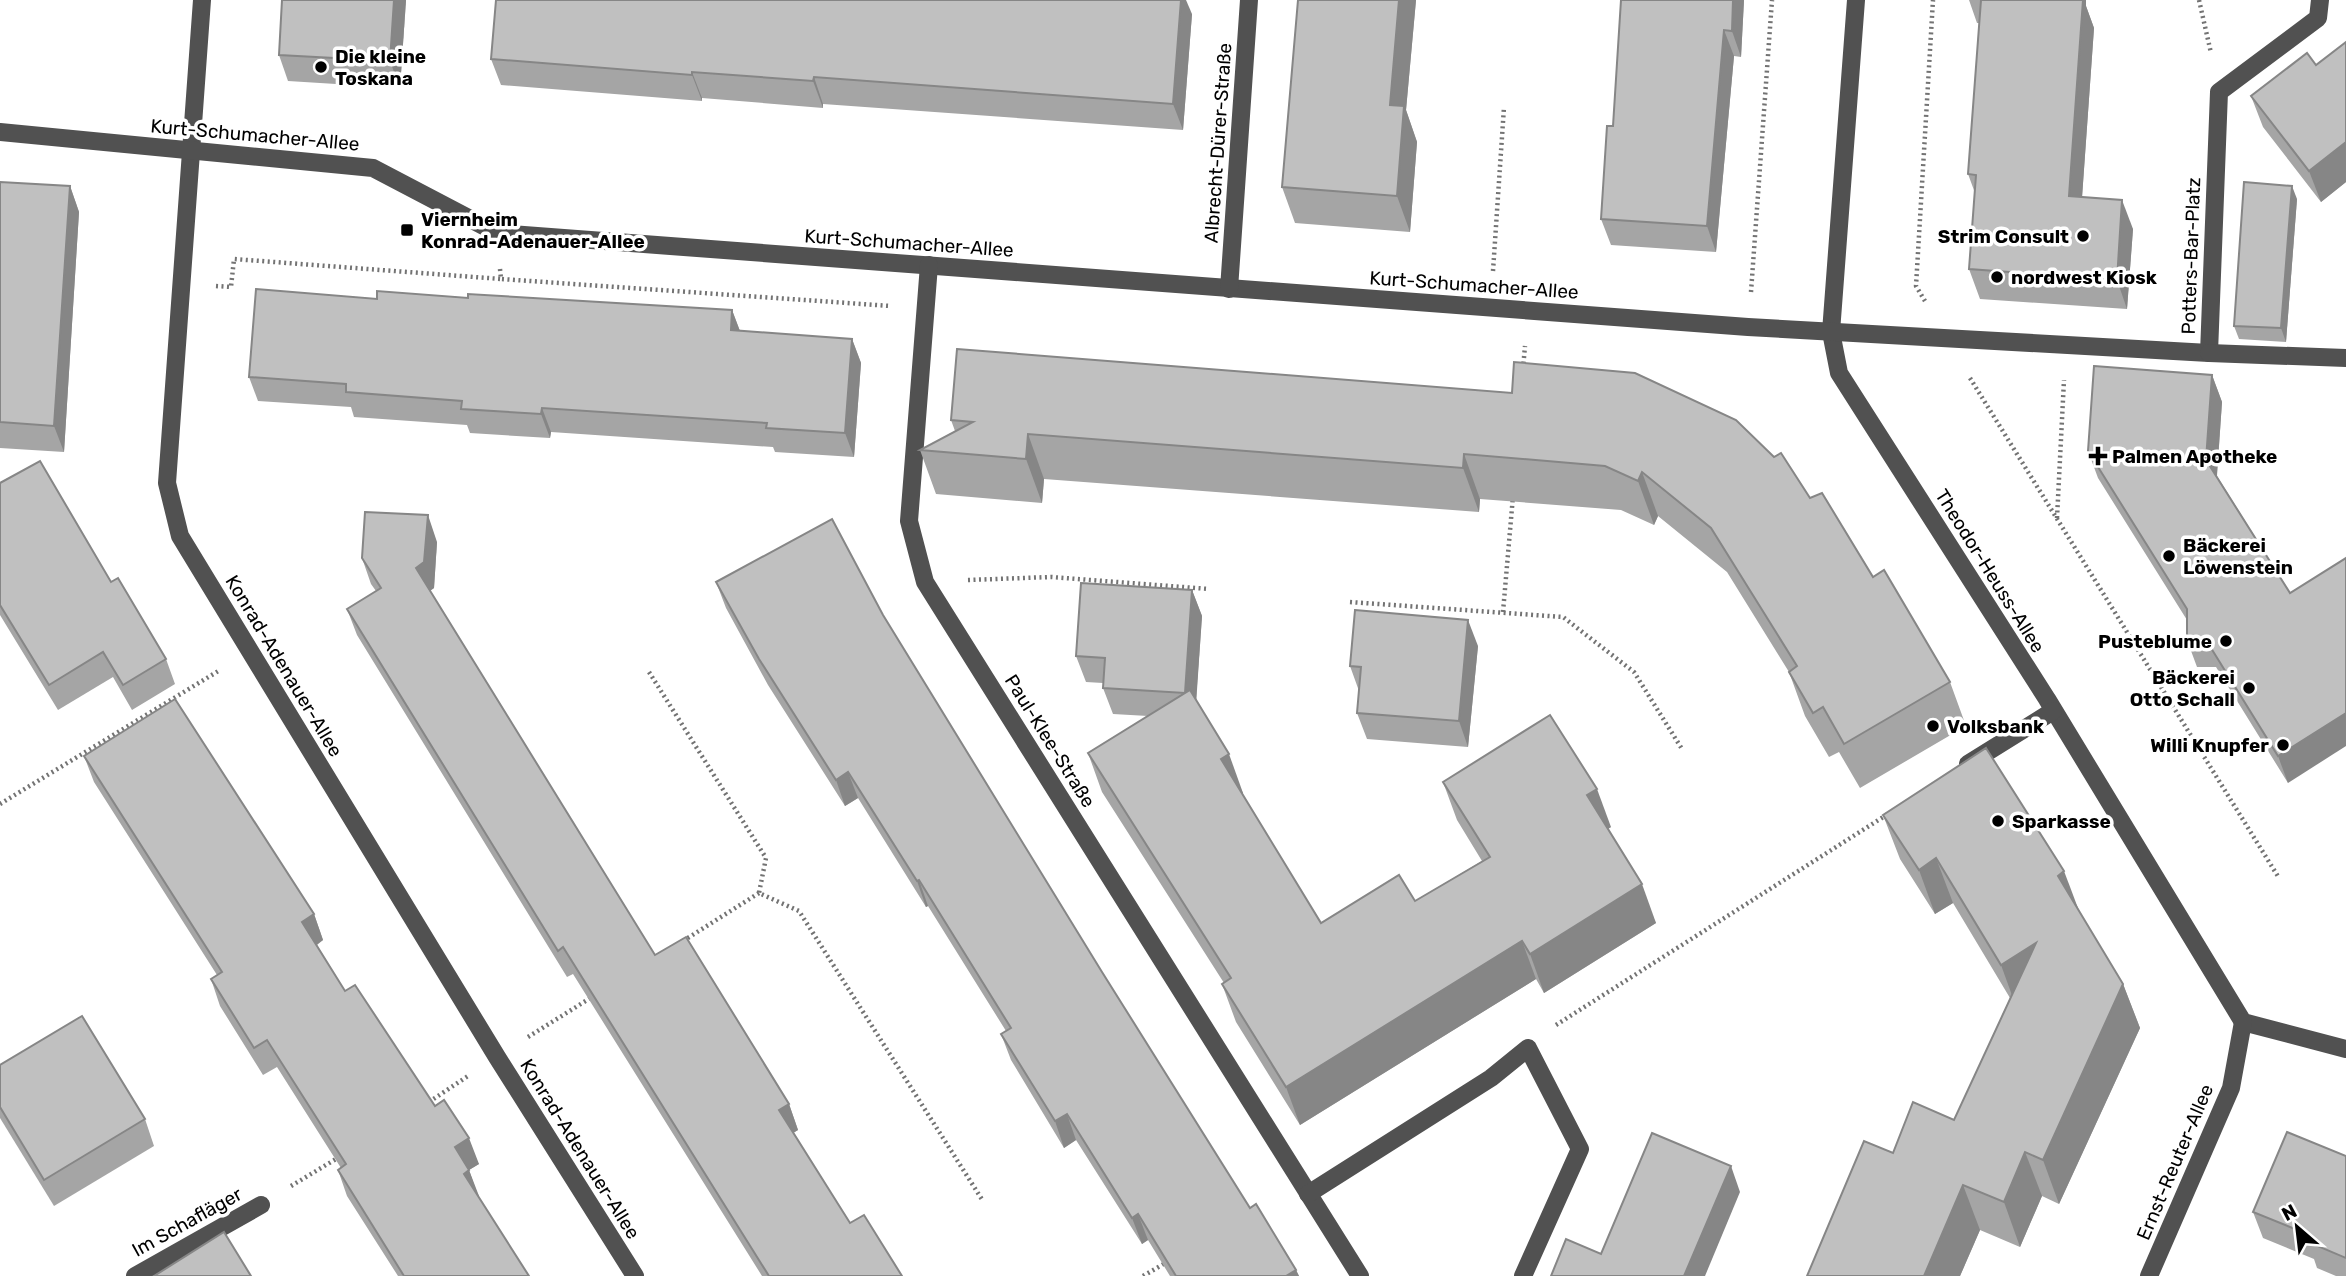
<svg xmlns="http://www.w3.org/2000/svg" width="2346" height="1276" viewBox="0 0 2346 1276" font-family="Rubik,sans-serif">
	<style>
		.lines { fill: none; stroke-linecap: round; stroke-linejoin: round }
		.path { stroke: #737373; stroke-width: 4.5; stroke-dasharray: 2 3.5; stroke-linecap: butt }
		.minor { stroke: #515151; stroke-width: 18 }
		.wall { fill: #a5a5a5 }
		.shaded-wall { fill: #868686 }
		.building { fill: #c0c0c0; stroke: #868686; stroke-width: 2 }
		.poi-dot { fill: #000; stroke: #fff; stroke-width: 2.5 }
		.labels { text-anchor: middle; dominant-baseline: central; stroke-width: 7; stroke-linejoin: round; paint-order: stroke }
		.poi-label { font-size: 19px; font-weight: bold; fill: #000; stroke: #fff; text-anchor: start }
		.street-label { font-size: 19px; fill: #000; stroke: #fff }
	</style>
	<rect width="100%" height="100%" fill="#fff"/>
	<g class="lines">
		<g class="path">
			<path d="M2199 0 2211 53"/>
			<path d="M500 269 501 279 891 306"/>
			<path d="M1493 271 1504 107"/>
			<path d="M216 286 231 287 234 259 501 279"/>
			<path d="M1751 292 1772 0"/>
			<path d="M1925 301 1916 286 1933 0"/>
			<path d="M1523 369 1525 346"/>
			<path d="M1970 378 2279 878"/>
			<path d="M2057 518 2064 380"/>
			<path d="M968 580 1051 577 1209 589"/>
			<path d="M1350 602 1563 617 1634 672 1682 749"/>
			<path d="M1503 612 1513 496"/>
			<path d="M649 672 766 858 759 893 799 911 983 1201"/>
			<path d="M0 804 220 670"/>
			<path d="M683 941 759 893"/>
			<path d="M1556 1025 1888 814"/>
			<path d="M528 1037 592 997"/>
			<path d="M429 1102 468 1076"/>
			<path d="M291 1186 341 1156"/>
			<path d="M1143 1276 1167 1262"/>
		</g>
		<g class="minor">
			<path d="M202 0 167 483 180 536 497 1057 635 1276"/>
			<path d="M1856 0 1831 332 1839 373 2047 699 2243 1022 2346 1049"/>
			<path d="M0 132 373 168 497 233 1748 327 2209 353 2219 92 2318 18 2320 0"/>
			<path d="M929 265 909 521 925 582 1360 1276"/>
			<path d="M1229 289 1249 0"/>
			<path d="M2209 353 2346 358"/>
			<path d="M1968 764 2053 711"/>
			<path d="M1308 1194 1491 1078 1528 1048 1580 1149 1523 1276"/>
			<path d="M135 1276 261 1205"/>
			<path d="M2149 1276 2231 1088 2243 1022"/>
		</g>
	</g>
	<g class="wall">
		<path d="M406 0 400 88 288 81 279 55Z"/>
		<path d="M1298 0H1416L1406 110 1417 142 1410 232 1295 223 1282 187Z"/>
		<path d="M1744 0 1741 57 1734 56 1716 252 1611 245 1601 219 1613 126Z"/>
		<path d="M1969 0H2086V6L2094 28 2082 197 2133 229 2127 309 1980 299 1969 269 1975 193 1968 174 1979 23H1977Z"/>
		<path d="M1192 14 1183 130 823 104V108L702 98V101L501 85 491 59Z"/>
		<path d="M2346 42V182L2321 202 2263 127 2251 96 2316 65Z"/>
		<path d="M0 182 70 186 79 212 64 452 0 448Z"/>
		<path d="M2297 199 2286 342 2239 339 2234 326Z"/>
		<path d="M468 298 732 310 740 331 852 339 861 363 854 457 775 452 773 447 551 432 550 438 470 433 467 425 354 417 351 407 258 401 249 377 377 299Z"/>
		<path d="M957 349 1810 498 1873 577 1950 682 1966 726 1860 788 1839 752 1829 757 1805 716 1789 672 1727 572 1658 516 1654 525 1621 510 1480 499 1479 512 1044 479 1042 503 936 494 920 450 955 431 951 420Z"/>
		<path d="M2212 375 2222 402 2217 476 2290 593 2288 783 2216 667H2197L2187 640V620L2098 478 2088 451Z"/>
		<path d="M0 483 111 582 166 659 175 684 132 710 113 677 58 710 0 615Z"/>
		<path d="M437 542 434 588 430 591 655 955 789 1104 798 1130 793 1133 850 1223 902 1276H762L573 974 567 977 357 635 347 609 376 591 371 584 362 558Z"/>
		<path d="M716 582 883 615 1102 972 1250 1208 1296 1270 1299 1276H1170L1148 1240 1142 1244 1076 1140 1064 1148 1011 1060 1001 1034 1006 1031 928 906 926 907 858 798 845 806 768 685 726 608Z"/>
		<path d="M1192 590 1202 616 1196 700 1243 793H1242L1321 923 1415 901 1482 861 1457 820 1443 782 1611 827 1608 829 1656 923 1544 993 1536 979 1300 1125 1236 1022 1222 984 1224 983 1102 792 1088 753 1148 716 1113 714 1103 688V683L1086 682 1076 656Z"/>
		<path d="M1478 646 1468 747 1367 739 1357 713 1359 691 1350 666Z"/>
		<path d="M84 756 314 914 323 940 317 945 345 991 479 1164 469 1170 478 1196 529 1276H398L347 1196 338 1170 341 1168 277 1067 263 1075 220 1006 211 979 217 975 94 782Z"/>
		<path d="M1883 815 2078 910 2123 984 2140 1028 2059 1204 2042 1196 2020 1247 1980 1230 1960 1276H1807L1893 1153 1954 1120 2010 998 1953 903 1935 914 1900 859Z"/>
		<path d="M0 1065 145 1119 154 1146 54 1206 0 1118Z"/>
		<path d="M2346 1156V1276H2336L2317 1268 2314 1259 2263 1238 2253 1212Z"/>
	</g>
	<g class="shaded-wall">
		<path d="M394 0H406L400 88 390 61Z"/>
		<path d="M1181 0H1186L1192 14 1183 130 1173 104Z"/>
		<path d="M1399 0H1416L1406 110 1417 142 1410 232 1397 196 1390 105Z"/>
		<path d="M1733 0H1744L1741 57 1732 31Z"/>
		<path d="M2073 0H2086V6L2094 28 2080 226 2069 196Z"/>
		<path d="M1724 30 1734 56 1716 252 1707 226Z"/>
		<path d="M692 72 702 98V101L692 75Z"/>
		<path d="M814 77 823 104V108L813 81Z"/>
		<path d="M2346 142V182L2321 202 2309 171Z"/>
		<path d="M70 186 79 212 64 452 54 426Z"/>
		<path d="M2292 186 2297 199 2286 342 2281 328Z"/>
		<path d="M2122 200 2133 229 2127 309 2117 280Z"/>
		<path d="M732 310 741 334 731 330Z"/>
		<path d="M852 339 861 363 854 457 845 433Z"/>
		<path d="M2212 375 2222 402 2216 487 2206 460Z"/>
		<path d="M542 408 551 432 550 438 541 414Z"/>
		<path d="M1028 434 1044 479 1042 503 1026 459Z"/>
		<path d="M1464 454 1480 499 1479 512 1463 468Z"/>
		<path d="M1642 472 1658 516 1654 525 1638 481Z"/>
		<path d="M428 515 437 542 434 588 425 594 416 568Z"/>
		<path d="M1192 590 1202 616 1195 719 1185 693Z"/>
		<path d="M1468 620 1478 646 1468 747 1459 721Z"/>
		<path d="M2346 713V746L2288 783 2278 756Z"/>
		<path d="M1229 754 1243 793 1235 797 1221 759Z"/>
		<path d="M848 772 858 798 845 806 836 780Z"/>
		<path d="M1597 789 1611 827 1601 833 1587 795Z"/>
		<path d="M1936 858 1953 903 1935 914 1919 870Z"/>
		<path d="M2064 871 2081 916 2058 876Z"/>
		<path d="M919 880 928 906 926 907 917 881Z"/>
		<path d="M1642 884 1656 923 1544 993 1530 954Z"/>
		<path d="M314 914 323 940 312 948 302 922Z"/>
		<path d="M1522 941 1536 979 1300 1125 1286 1087Z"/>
		<path d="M2036 943 2017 1009 2001 965Z"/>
		<path d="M2123 984 2140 1028 2059 1204 2043 1160Z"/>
		<path d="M789 1104 798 1130 788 1136 779 1110Z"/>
		<path d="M1067 1114 1076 1140 1064 1148 1055 1121Z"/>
		<path d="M469 1138 479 1164 469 1170 479 1196 473 1200 455 1147Z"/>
		<path d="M2025 1152 2042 1196 2020 1247 2004 1202Z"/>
		<path d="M1731 1166 1740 1192 1705 1276H1684Z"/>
		<path d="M1963 1185 1980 1230 1960 1276H1924Z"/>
		<path d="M1138 1214 1148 1240 1142 1244 1132 1218Z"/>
		<path d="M1296 1270 1299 1276H1286Z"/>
	</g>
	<g class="building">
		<path d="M282 0H394L390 61 279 55Z"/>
		<path d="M496 0H1181L1173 104 814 77 813 81 692 72V75L491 59Z"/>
		<path d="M1298 0H1399L1390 105 1404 106 1397 196 1282 187Z"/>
		<path d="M1621 0H1733L1732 31 1724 30 1707 226 1601 219 1607 126H1613Z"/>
		<path d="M1981 0H2083L2069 196 2122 200 2117 280 1969 269 1976 175 1968 174Z"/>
		<path d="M2346 42V142L2309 171 2251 96 2307 53 2316 65Z"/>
		<path d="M0 182 70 186 54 426 0 422Z"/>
		<path d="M2244 182 2292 186 2281 328 2234 326Z"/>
		<path d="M256 289 377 299V291L468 298V294L732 310 731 330 852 339 845 433 766 428 767 423 542 408 541 414 461 409 462 401 346 392V384L249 377Z"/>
		<path d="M957 349 1512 393 1514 362 1635 373 1736 420 1774 457 1781 453 1810 498 1822 493 1873 577 1884 570 1950 682 1844 744 1823 707 1813 713 1789 672 1797 666 1711 528 1642 472 1638 481 1605 466 1464 454 1463 468 1028 434 1026 459 920 450 973 422 951 420Z"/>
		<path d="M2094 366 2212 375 2206 460 2290 593 2346 558V713L2278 756 2206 640H2187V609L2088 451Z"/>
		<path d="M40 461 111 582 118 578 166 659 123 685 103 652 49 685 0 605V483Z"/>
		<path d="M365 512 428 515 424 562 416 568 655 955 686 937 789 1104 779 1110 850 1223 864 1215 902 1276H769L563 947 558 951 347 609 381 588 362 558Z"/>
		<path d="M832 519 883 615 1102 972 1250 1208 1256 1204 1296 1270 1286 1276H1176L1138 1214 1132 1218 1067 1114 1055 1121 1001 1034 1011 1028 919 880 917 881 848 772 836 780 759 659 716 582Z"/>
		<path d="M1081 583 1192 590 1185 693 1103 688 1105 658 1076 656Z"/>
		<path d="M1355 610 1468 620 1459 721 1357 713 1361 667 1350 666Z"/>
		<path d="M1190 690 1229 754 1221 759 1321 923 1399 875 1415 901 1490 857 1443 782 1550 715 1597 789 1587 795 1642 884 1530 954 1522 941 1286 1087 1222 984 1231 978 1088 753Z"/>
		<path d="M175 699 314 914 302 922 345 991 355 985 435 1106 444 1100 469 1138 455 1147 469 1170 464 1174 529 1276H404L338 1170 346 1164 267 1040 254 1048 211 979 222 972 84 756Z"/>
		<path d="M1986 748 2064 871 2058 876 2123 984 2043 1160 2025 1152 2004 1202 1963 1185 1924 1276H1807L1864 1141 1893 1153 1913 1102 1954 1120 2036 943 2001 965 1936 858 1919 870 1883 815Z"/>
		<path d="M82 1016 145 1119 44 1180 0 1107V1065Z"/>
		<path d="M2287 1132 2346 1156V1258L2308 1242 2310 1235 2253 1212Z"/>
		<path d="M1652 1133 1731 1166 1684 1276H1551L1566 1239 1601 1254Z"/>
		<path d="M224 1232 251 1276H154Z"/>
	</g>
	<g class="poi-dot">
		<circle cx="321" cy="67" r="7"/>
		<rect x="400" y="223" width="14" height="14" rx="3.5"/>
		<circle cx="2083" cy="236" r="7"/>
		<circle cx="1997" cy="277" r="7"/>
		<path d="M2094.5 445.5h7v7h7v7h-7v7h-7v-7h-7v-7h7z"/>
		<circle cx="2169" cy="556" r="7"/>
		<circle cx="2226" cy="641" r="7"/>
		<circle cx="2249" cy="688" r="7"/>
		<circle cx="1933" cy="726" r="7"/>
		<circle cx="2283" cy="745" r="7"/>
		<circle cx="1998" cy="821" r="7"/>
	</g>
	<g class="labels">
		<g class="poi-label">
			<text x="335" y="56">Die kleine<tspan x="335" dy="22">Toskana</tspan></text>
			<text x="421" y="219">Viernheim<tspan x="421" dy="22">Konrad-Adenauer-Allee</tspan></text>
			<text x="2069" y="236" text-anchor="end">Strim Consult</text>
			<text x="2011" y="277">nordwest Kiosk</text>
			<text x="2112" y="456">Palmen Apotheke</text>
			<text x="2183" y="545">Bäckerei<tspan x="2183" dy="22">Löwenstein</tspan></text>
			<text x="2212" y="641" text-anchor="end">Pusteblume</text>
			<text x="2235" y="677" text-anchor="end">Bäckerei<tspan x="2235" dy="22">Otto Schall</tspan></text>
			<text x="1947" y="726">Volksbank</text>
			<text x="2269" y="745" text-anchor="end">Willi Knupfer</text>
			<text x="2012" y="821">Sparkasse</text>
		</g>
		<g class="street-label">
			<text transform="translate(255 135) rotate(5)">Kurt-Schumacher-Allee</text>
			<text transform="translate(1218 143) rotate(-86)">Albrecht-Dürer-Straße</text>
			<text transform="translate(909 243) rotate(4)">Kurt-Schumacher-Allee</text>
			<text transform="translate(2191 256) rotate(-88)">Potters-Bar-Platz</text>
			<text transform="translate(1474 285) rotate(4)">Kurt-Schumacher-Allee</text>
			<text transform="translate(1990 571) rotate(58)">Theodor-Heuss-Allee</text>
			<text transform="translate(284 666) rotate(59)">Konrad-Adenauer-Allee</text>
			<text transform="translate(1050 741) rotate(58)">Paul-Klee-Straße</text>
			<text transform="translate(580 1149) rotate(58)">Konrad-Adenauer-Allee</text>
			<text transform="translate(2175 1162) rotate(-67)">Ernst-Reuter-Allee</text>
			<text transform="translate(187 1222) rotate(-29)">Im Schafläger</text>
		</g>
	</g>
	<g transform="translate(2297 1227) rotate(332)" stroke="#ffffff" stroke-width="5" paint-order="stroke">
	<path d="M0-5L12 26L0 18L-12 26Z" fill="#000000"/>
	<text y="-10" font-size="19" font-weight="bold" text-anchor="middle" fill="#000000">N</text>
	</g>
</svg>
